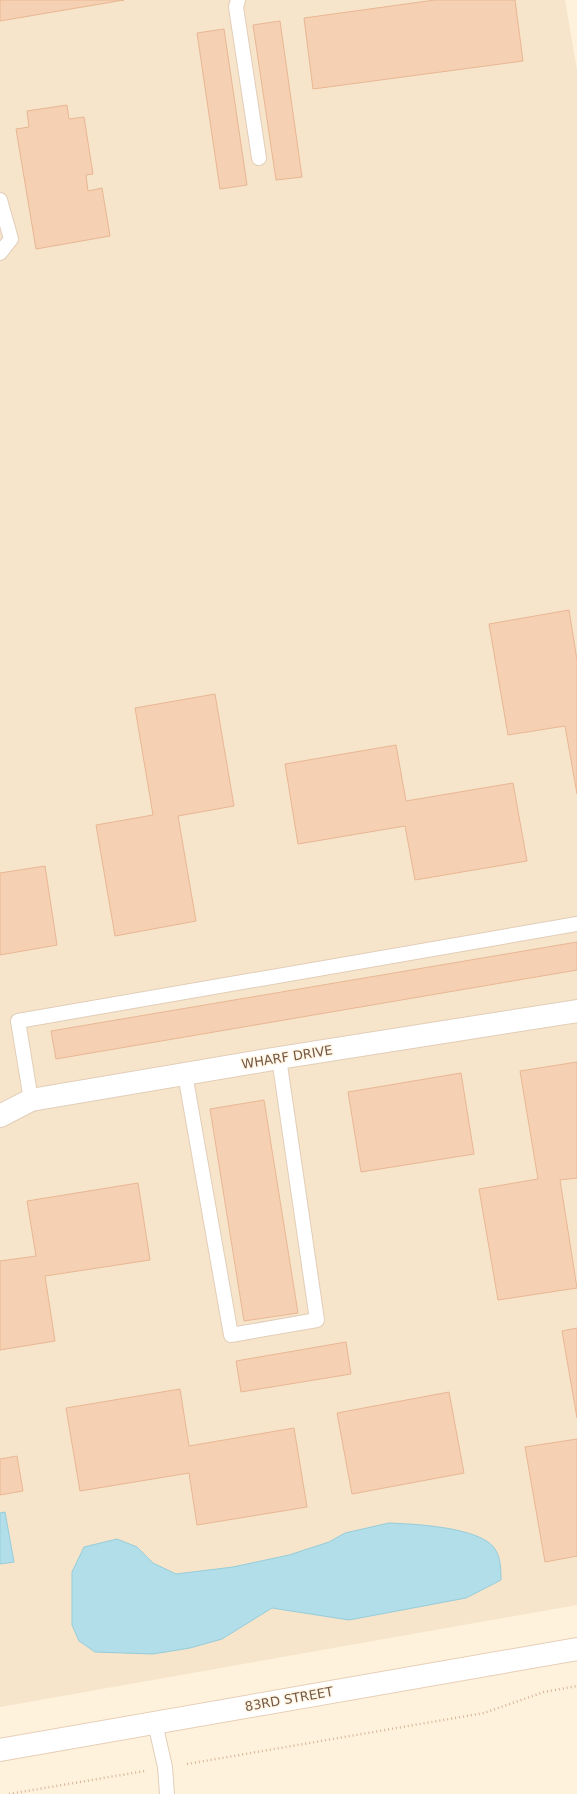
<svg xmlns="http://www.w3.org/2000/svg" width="577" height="1794" viewBox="0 0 577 1794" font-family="'DejaVu Sans',sans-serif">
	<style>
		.residential { fill: #f6e4cb }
		.water { fill: #b1dee8; stroke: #97cdda }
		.building { fill: #f5d0b3; stroke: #e8b793 }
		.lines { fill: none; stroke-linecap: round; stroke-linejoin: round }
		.lane-casing { stroke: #e2ceb9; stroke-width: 16 }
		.street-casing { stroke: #e2ceb9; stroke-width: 24 }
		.secondary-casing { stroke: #e7cfb7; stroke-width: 24 }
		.path { stroke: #d9b397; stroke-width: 2.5; stroke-dasharray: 1 3; stroke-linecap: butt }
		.lane { stroke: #fff; stroke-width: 14 }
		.street { stroke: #fff; stroke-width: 22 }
		.secondary { stroke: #fff; stroke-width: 22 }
		.labels { text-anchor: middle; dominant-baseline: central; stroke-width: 3; stroke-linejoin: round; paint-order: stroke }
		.street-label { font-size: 13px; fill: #745845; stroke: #fff6e5 }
	</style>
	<rect width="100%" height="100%" fill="#fef2dd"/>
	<path class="residential" d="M0 0H565L577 70V1605L0 1707Z"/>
	<g class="water">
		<path d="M5 1512 14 1562 0 1564V1513Z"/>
		<path d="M389 1523C414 1524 481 1527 495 1549 501 1558 501 1570 501 1580L466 1598 349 1620 272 1608 222 1639 190 1648 153 1654 95 1652 79 1641 72 1625V1572L84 1547 117 1539 137 1547 153 1563 176 1574 233 1567 289 1555 329 1542 345 1533Z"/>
	</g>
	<g class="building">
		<path d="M0 0H124L0 21Z"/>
		<path d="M435 0H515L523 61 313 89 304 18Z"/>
		<path d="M280 21 302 177 276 180 253 25Z"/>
		<path d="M224 29 247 185 220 189 197 33Z"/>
		<path d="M67 105 69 119 84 117 93 174 86 175 88 191 102 188 110 236 36 249 16 129 29 127 27 111Z"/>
		<path d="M569 610 577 660V794L565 726 508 735 489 624Z"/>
		<path d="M215 694 234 806 178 816 196 921 115 936 96 825 153 815 135 708Z"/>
		<path d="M396 745 406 801 513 783 527 861 415 880 405 826 298 844 285 764Z"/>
		<path d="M45 866 57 945 0 955V873Z"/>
		<path d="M577 942V970L56 1059 51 1031Z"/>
		<path d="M577 1062V1178L560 1180 577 1288 498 1300 479 1189 538 1179 520 1071Z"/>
		<path d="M461 1073 474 1154 361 1172 348 1092Z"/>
		<path d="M264 1100 298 1313 244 1321 210 1109Z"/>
		<path d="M138 1183 150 1260 45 1276 55 1341 0 1350V1261L36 1256 27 1201Z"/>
		<path d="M577 1328V1418L562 1331Z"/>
		<path d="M346 1342 351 1374 241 1392 236 1361Z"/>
		<path d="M180 1389 189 1446 294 1428 307 1507 197 1525 189 1473 80 1491 66 1408Z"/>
		<path d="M449 1392 464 1473 352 1494 337 1413Z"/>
		<path d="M577 1439V1556L545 1562 525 1447Z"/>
		<path d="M17 1456 23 1491 0 1495V1459Z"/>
	</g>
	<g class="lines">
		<defs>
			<g id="lane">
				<path d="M238 0 236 7 259 158"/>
				<path d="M0 200 11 239 0 253"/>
				<path d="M185 1074 231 1335 317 1320 279 1058"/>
				<path d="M31 1100 18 1021 577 924"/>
				<path d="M155 1723 165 1767 167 1794"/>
			</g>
			<path id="street" d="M0 1116 31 1100 279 1058 577 1011"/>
			<path id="secondary" d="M0 1750 577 1649"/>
		</defs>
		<use href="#lane" class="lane-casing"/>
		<use href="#street" class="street-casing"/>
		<use href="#secondary" class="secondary-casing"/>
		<g class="path">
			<path d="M187 1764 484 1713 544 1692 577 1686"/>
			<path d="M9 1794 145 1771"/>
		</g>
		<use href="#lane" class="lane"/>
		<use href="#street" class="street"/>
		<use href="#secondary" class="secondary"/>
	</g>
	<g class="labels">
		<g class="street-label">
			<text transform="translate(287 1057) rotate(-9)">WHARF DRIVE</text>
			<text transform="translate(289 1699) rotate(-10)">83RD STREET</text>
		</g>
	</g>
</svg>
